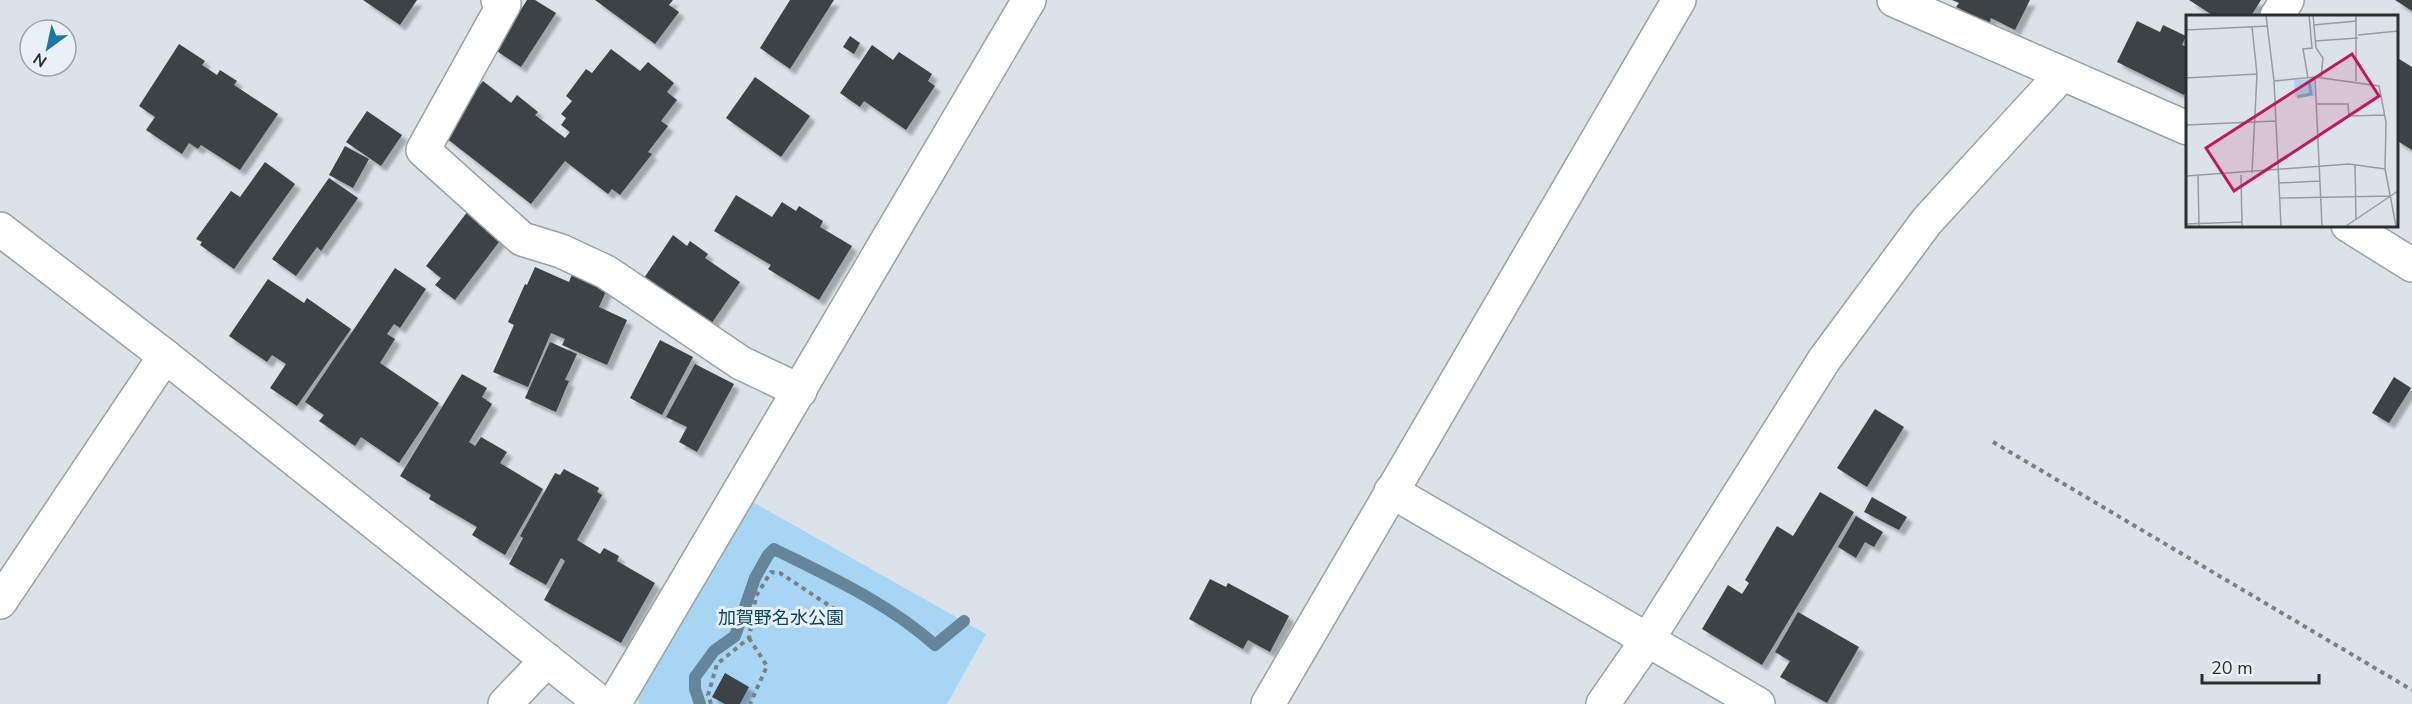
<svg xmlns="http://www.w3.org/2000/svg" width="2412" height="704" viewBox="0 0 2412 704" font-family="'Nunito Sans','Noto Sans JP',sans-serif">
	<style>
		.green { fill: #a7d5f4 }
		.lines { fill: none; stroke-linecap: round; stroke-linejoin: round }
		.stream { stroke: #64859a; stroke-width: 12 }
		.building { fill: #3c4347; filter: url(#shadow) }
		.minor-casing { stroke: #9aa1a6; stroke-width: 36 }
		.path { stroke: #7a8083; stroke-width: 4; stroke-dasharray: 4.5 4.5; stroke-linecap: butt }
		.minor { stroke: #fff; stroke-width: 33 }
		.labels { text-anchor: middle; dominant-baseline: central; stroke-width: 6; stroke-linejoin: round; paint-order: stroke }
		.park-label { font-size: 18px; fill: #084462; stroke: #e9f1f6 }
		.inset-river { fill: none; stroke: #7caac7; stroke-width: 3 }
		.inset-road { fill: none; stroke: #959b9f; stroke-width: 1.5 }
		.view { fill: #c2185b; fill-opacity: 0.15; stroke: #c2185b; stroke-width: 3 }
		.inset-edge { fill: none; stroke: #2b2e30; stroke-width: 3 }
	</style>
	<defs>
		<filter id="shadow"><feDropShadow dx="5.5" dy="5.5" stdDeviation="1.5" flood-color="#0004"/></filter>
	</defs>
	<rect width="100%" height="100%" fill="#dbe3e9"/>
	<path class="green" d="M751 501 986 634 947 704H640L634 694Z"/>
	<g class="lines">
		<path class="stream" d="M700 704 695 689V677L714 651 735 636 755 578 768 555 774 549C830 577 888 603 935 645L964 621"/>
	</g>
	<g class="building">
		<path d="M363 0H417L400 25Z"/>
		<path d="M527 0H535L556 13 521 67 495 50Z"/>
		<path d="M595 0H673L669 5 679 12 655 44Z"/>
		<path d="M790 0H834L790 69 760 48Z"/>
		<path d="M1952 0H2030L2015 30 1991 18 1989 24 1956 7 1959 3Z"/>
		<path d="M2189 0H2261L2251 16H2214Z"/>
		<path d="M2395 0H2412V11Z"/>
		<path d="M2137 21 2160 32 2163 25 2186 36 2182 45 2187 47V89L2184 95 2117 62Z"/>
		<path d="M850 36 860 43 854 54 843 47Z"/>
		<path d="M179 44 205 61 202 65 217 75 220 70 237 81 234 85 278 114 240 170 201 145 198 149 189 143 182 154 146 130 155 117 139 106Z"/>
		<path d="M872 45 893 60 899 52 932 74 928 81 935 86 906 130 864 101 860 107 840 93Z"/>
		<path d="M611 49 640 71 648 62 674 83 667 92 677 100 661 121 668 126 648 152 652 154 620 195 612 189 608 194 565 161 531 204 441 134 483 81 511 103 517 95 538 112 535 115 565 138 570 132 561 125 566 118 561 114 572 101 566 96 586 69 592 73Z"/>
		<path d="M2396 57 2412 67V150L2396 140Z"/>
		<path d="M755 77 810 116 781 157 726 118Z"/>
		<path d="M367 111 402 135 381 166 346 142Z"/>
		<path d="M345 146 369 159 353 188 329 175Z"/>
		<path d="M265 162 295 184 234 269 200 245 202 242 196 239 231 191 240 197Z"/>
		<path d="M329 178 358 198 321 251 317 247 296 276 272 259Z"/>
		<path d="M736 195 772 217 782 202 796 211 799 206 823 221 820 227 852 246 819 300 768 269 771 265 714 231Z"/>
		<path d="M468 211 502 238 455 300 435 285 441 278 426 266Z"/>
		<path d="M673 235 687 246 690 241 708 254 705 258 740 282 709 327 642 281Z"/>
		<path d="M535 267 569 282 572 274 607 289 599 307 627 320 607 365 562 345 565 339 551 333 528 387 493 372 514 325 508 322 525 284 527 285Z"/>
		<path d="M395 268 426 289 400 328 394 324 387 334 395 339 380 363 439 403 399 463 361 437 355 446 319 421 324 415 305 402Z"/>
		<path d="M268 279 304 303 307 298 351 329 297 406 270 388 286 364 272 355 267 362 229 336Z"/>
		<path d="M660 340 693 357 662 415 630 398Z"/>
		<path d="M550 342 577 354 565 380 569 381 556 412 525 398Z"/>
		<path d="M695 364 734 384 697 452 679 442 687 427 666 417Z"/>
		<path d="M462 374 487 388 482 397 492 404 469 442 475 446 481 437 507 452 500 463 543 489 505 555 472 535 477 527 429 499 431 495 400 476Z"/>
		<path d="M2394 377 2411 388 2389 423 2372 413Z"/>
		<path d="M1875 409 1904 427 1867 487 1837 468Z"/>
		<path d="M564 469 599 488 597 492 602 495 577 540 600 554 604 548 619 556 617 561 655 583 621 643 544 600 565 561 561 558 546 585 509 564 523 538 520 536 555 473 560 475Z"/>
		<path d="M1820 492 1854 512 1762 665 1702 629 1728 585 1742 594 1749 583 1745 580 1777 526 1793 536Z"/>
		<path d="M1872 497 1907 517 1899 530 1864 512Z"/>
		<path d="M1856 516 1883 532 1874 547 1865 542 1856 558 1838 547Z"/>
		<path d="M1210 579 1226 587 1228 583 1289 616 1270 652 1248 640 1243 649 1189 619Z"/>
		<path d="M1798 612 1859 647 1827 703 1780 677 1790 661 1775 652Z"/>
		<path d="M725 673 749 687 740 704H725L712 697Z"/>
	</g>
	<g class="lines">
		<defs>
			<g id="minor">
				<path d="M498 0 504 4 423 150 522 239 561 251 606 272 741 363 800 391"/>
				<path d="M1894 0 2187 128"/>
				<path d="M2277 16 2287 0"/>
				<path d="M2348 225 2412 265"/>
				<path d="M0 229 165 356 602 704"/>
				<path d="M1391 491 1758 704"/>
				<path d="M0 602 165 356"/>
				<path d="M505 704 547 660"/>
				<path d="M614 704 1029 0"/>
				<path d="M1268 704 1679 0"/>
				<path d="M1603 704 1648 639 1824 360 1927 221 2062 74"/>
			</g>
		</defs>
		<use href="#minor" class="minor-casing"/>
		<g class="path">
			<path d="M1993 442 2412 690"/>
			<path d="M749 638 767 666 750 704"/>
			<path d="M711 704 708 695 717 664 749 638 756 596 771 572 780 573 839 612"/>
		</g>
		<use href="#minor" class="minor"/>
	</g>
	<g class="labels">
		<g class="park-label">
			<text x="781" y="618">加賀野名水公園</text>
		</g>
	</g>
	<g transform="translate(2186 15)">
		<rect width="212" height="212" fill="#dbe3e9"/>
		<path d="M128 64 129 81 109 82 108 65Z" fill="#a7d5f4"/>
		<path class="inset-river" d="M111 82 125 79 123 66"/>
		<path class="inset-road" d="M80 0 88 66 95 211M127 0 130 33 137 43 135 63M127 10 171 6M66 12 71 59 66 158M0 15 82 11M172 20 212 16M129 26 172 23M129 62 193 71 200 107 199 154 210 211M0 63 71 59M122 63 117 34 126 33 123 0M88 66 129 62 136 211M170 66V0M130 89H162L163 101 199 100M0 110 90 106M169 150 170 204M12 160 13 211M55 160 56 211M0 161 163 149 199 154M93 168 134 166M94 183 204 181M0 209 56 207M160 211 212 176"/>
		<path class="view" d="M166 39 193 81 48 176 20 133Z"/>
		<rect width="212" height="212" class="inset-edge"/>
	</g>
	<g transform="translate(48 48) rotate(213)"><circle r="28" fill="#e9f1f6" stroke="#9da3a7" stroke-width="1.5"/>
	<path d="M0-4.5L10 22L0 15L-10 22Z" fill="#1e77a6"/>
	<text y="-9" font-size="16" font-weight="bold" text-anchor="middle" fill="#2b2e30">N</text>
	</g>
	<path d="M2202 674v9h117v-9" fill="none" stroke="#2b2e30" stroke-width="3"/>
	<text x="2211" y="674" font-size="18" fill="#2b2e30" stroke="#e9f1f6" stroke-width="4.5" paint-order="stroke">20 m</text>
</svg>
